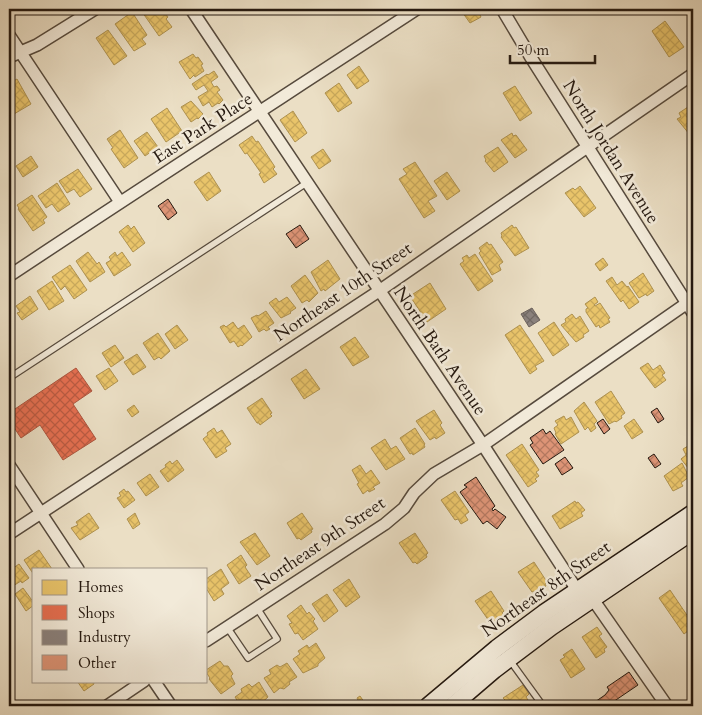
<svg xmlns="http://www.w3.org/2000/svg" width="702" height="715" viewBox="0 0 702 715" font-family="Cardo,serif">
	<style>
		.homes { fill: url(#homes-cross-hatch); stroke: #ae914f }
		.shops { fill: url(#shops-cross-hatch); stroke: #ad553e }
		.industry { fill: url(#industry-cross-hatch); stroke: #6c625c }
		.building { fill: url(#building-cross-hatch); stroke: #251910 }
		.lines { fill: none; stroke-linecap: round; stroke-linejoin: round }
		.lane-casing { stroke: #564a3d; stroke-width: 8 }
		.street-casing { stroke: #564a3d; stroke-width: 14 }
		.secondary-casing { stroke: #251910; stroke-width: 19 }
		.lane { stroke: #f2ead9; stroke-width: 5.5 }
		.street { stroke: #f2ead9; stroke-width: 11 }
		.secondary { stroke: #f2ead9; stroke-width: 16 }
		.labels { text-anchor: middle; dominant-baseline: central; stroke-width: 5; stroke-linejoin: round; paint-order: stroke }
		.street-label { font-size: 18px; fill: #251910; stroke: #f2ead9 }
	</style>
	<defs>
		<pattern id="homes-cross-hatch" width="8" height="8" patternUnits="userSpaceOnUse" patternTransform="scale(1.25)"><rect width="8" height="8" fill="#e9c46a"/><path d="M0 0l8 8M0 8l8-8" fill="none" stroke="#c8a85b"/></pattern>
		<pattern id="shops-cross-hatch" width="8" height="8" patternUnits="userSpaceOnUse" patternTransform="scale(1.25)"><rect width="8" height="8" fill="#e76f51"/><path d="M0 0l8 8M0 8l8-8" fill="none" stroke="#bb5a42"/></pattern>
		<pattern id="industry-cross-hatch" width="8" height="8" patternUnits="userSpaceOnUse" patternTransform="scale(1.25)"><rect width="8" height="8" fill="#8a817c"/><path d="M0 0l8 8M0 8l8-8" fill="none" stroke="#716964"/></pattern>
		<pattern id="building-cross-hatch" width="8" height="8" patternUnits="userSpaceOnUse" patternTransform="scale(1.25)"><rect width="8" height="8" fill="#dd9476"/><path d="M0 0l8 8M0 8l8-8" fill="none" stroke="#b3785f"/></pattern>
	</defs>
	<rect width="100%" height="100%" fill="#ebdfc5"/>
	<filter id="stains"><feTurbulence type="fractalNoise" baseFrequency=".004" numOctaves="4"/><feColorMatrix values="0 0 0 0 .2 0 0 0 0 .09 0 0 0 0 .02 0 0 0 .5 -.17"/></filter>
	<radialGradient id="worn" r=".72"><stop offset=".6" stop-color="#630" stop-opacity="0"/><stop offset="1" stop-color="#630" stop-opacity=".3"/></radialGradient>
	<g class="homes">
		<path d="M140 9H162L168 17 166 19 172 27 159 36Z"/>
		<path d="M460 9H483L484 10 479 13 481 17 470 23Z"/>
		<path d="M132 12 147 35 142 39 146 44 134 51 115 24Z"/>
		<path d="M665 21 684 47 669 57 652 31Z"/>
		<path d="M108 30 127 56 114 65 96 38Z"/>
		<path d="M193 54 196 58 198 57 203 64 201 65 204 71 195 77 194 75 190 79 179 62Z"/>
		<path d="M359 66 369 81 357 89 347 75Z"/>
		<path d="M214 71 218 77 211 82 214 87 217 86 220 90 217 92 223 100 219 104 218 103 212 107 209 102 203 106 198 97 208 91 204 85 196 90 192 84 207 74 208 75Z"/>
		<path d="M17 79 31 104 14 114 9 105V81L10 83Z"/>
		<path d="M339 83 352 103 338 112 325 93Z"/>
		<path d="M515 86 532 113 520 121 503 93Z"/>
		<path d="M191 101 203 114 198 119 197 118 191 122 181 107Z"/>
		<path d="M688 107 690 111 693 108V133L690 135 677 119 681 117 679 113Z"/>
		<path d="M167 108 182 131 166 142 151 119Z"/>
		<path d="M293 111 307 133 295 142 280 120Z"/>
		<path d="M120 130 138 158 124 168 111 149 113 148 107 139Z"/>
		<path d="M147 132 158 147 145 156 134 141Z"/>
		<path d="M512 133 513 136 516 135 527 150 515 158 501 140Z"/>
		<path d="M252 136 256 142 258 141 275 167 273 169 277 174 264 183 259 174 261 173 247 153 245 154 239 145Z"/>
		<path d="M498 147 508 162 494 172 485 161 486 160 484 156Z"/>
		<path d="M323 149 331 161 319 169 311 157Z"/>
		<path d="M31 156 38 167 23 177 16 166Z"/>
		<path d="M415 162 437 196 428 201 435 211 424 218 399 179 407 174 403 169Z"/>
		<path d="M78 169 92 189 80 197 74 189 67 193 59 181Z"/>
		<path d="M209 172 221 191 207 201 194 182Z"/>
		<path d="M447 172 460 191 447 200 434 181Z"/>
		<path d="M57 183 70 204 58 212 52 204 46 208 38 196Z"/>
		<path d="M580 186 596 208 584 217 565 193 573 188 575 190Z"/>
		<path d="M32 195 47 217 43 220 45 223 33 231 18 209 19 208 17 205Z"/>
		<path d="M128 225 131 229 134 226 145 243 133 252 119 232Z"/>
		<path d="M512 225 514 228 516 227 529 248 515 256 501 237 502 236 501 233Z"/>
		<path d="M487 242 489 245 491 244 503 262 499 265 501 270 492 275 479 253 481 251 479 248Z"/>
		<path d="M88 252 97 264 99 262 105 272 90 282 76 261Z"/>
		<path d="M115 252 117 256 122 252 131 265 114 276 106 263 111 260 109 257Z"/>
		<path d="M475 254 493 281 478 291 460 264 464 261 462 258 467 255 469 258Z"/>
		<path d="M603 258 608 265 600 271 595 264Z"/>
		<path d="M328 260 340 279 325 291 324 289 321 291 311 272Z"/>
		<path d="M70 265 87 290 74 299 65 286 61 290 52 277Z"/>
		<path d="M643 273 654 291 647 296 646 294 639 298 629 283Z"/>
		<path d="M305 275 318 293 309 302 307 300 302 303 291 286Z"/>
		<path d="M612 277 617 285 622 281 627 287 628 286 639 302 629 309 623 300 621 302 606 281Z"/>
		<path d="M52 281 64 301 49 310 37 291Z"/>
		<path d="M430 283 446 309 427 322 410 296Z"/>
		<path d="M30 296 38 309 22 320 17 313 20 312 16 306Z"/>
		<path d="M287 297 296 308 290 312 291 313 281 318 269 303 276 298 279 302Z"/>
		<path d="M595 297 598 302 594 305 595 306 600 303 610 318 608 319 610 322 600 328 599 325 596 327 586 312V309L588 308 585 304Z"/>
		<path d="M266 311 274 323 268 327 270 329 266 331 264 329 259 332 251 318 257 315 258 316Z"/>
		<path d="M572 314 576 319 580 316 589 331 583 335 584 337 576 342 561 325 566 322 565 319Z"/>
		<path d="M233 322 238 329 244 325 252 337 242 346 241 345 238 347 234 341 230 343 220 327 224 325 226 327Z"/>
		<path d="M554 322 569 345 553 356 538 333Z"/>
		<path d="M177 325 188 340 175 349 165 334Z"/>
		<path d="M520 325 544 361 535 366 537 369 530 374 505 335Z"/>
		<path d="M158 333 170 351 161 359 159 357 154 360 143 343Z"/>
		<path d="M355 337 369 357 353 366 340 347Z"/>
		<path d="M115 345 124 358 111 367 102 353Z"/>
		<path d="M137 354 146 367 133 375 124 362Z"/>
		<path d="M648 363 653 370 660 365 665 373 662 375 666 380 655 388 640 368Z"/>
		<path d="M109 368 118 381 105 390 96 376Z"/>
		<path d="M306 369 320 389 304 399 291 379Z"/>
		<path d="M611 391 625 413 621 416 622 418 616 422 615 421 609 424 595 402Z"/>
		<path d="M262 398 272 413 270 414 272 416 260 425 259 423H257L247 408Z"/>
		<path d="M584 402 597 421 594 424 596 428 591 432 588 427 585 430 574 411Z"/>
		<path d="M134 405 139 412 132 417 127 410Z"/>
		<path d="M434 410 442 423 440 425 445 433 436 439 435 437 430 440 416 421Z"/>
		<path d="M564 416 566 420 571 417 579 432 561 444 555 434 556 433 554 428 558 425 555 421Z"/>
		<path d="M634 419 643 432 632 439 624 426Z"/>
		<path d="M214 428 217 433 222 430 231 444 225 448 227 451 216 458 203 439 208 435 207 433Z"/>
		<path d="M415 428 425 444 424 445 425 447 413 455 412 453 410 454 400 438Z"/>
		<path d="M385 439 391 449 396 446 405 459 386 470 371 448Z"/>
		<path d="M693 443V467L689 469 681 459 686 455 683 449Z"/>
		<path d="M522 444 539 470 536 472 539 476 535 479 537 481 528 487 506 455Z"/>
		<path d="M177 460 184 470 168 482 160 471 166 467 165 465 170 461 172 464Z"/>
		<path d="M682 463 689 477 681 483 683 486 673 491 664 476Z"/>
		<path d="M360 465 366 474 371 470 380 483 373 487 375 489 369 492 368 490 363 494 357 484 359 483 352 470Z"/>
		<path d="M150 474 159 487 146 496 137 483Z"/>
		<path d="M124 489 126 492 128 491 135 500 124 508 117 498 121 496 119 493Z"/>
		<path d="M455 491 469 512 465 515 468 520 461 524 458 519 455 520 441 500Z"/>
		<path d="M575 501 576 503 578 502 585 510 581 513 583 516 560 529 552 516Z"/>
		<path d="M89 513 99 528 80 540 71 528 78 525 76 522Z"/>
		<path d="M135 513 140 524 133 529 127 519Z"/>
		<path d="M302 513 313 529 311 530 312 532 301 540 299 538 297 539 287 523Z"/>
		<path d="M255 533 270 556 257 565 240 542Z"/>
		<path d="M415 533 428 553 426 555 427 557 417 564 415 562 413 563 399 543Z"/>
		<path d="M39 550 52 569H34V575L24 560Z"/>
		<path d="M241 555 247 565 245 567 251 576 239 584 227 565Z"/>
		<path d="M534 562 547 582 545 584 546 586 536 593 534 591 532 592 518 572Z"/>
		<path d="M19 564 29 578 22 583 21 581 13 586 9 579V571Z"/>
		<path d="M221 569 229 583 221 589 224 594 214 601 206 588V579Z"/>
		<path d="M349 579 360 597 346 607 333 590Z"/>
		<path d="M23 588 34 603V605L26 611 15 594Z"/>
		<path d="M670 590 693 624V627L684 634 659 598Z"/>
		<path d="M491 591 504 611 502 613 504 615 493 622 491 620 489 621 475 601Z"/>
		<path d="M327 594 338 611 324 622 312 604Z"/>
		<path d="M301 605 307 614 309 612 315 619 313 621 318 629 303 640 298 633 295 634 289 624 292 623 287 616Z"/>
		<path d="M597 627 602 634 599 636 607 647 604 649 605 652 596 658 582 637Z"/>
		<path d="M316 643 325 658 318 664V666L303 673 293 659 300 654 298 651 307 645 309 648Z"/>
		<path d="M572 649 585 669 571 678 560 660 565 657 563 655Z"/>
		<path d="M220 661 224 666H228L233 674 231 676 235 684 221 694 209 679 210 678 206 672V670Z"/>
		<path d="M287 663 297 677 289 682 290 684 284 689 280 688 274 693 264 678 271 674 269 670 277 665 280 667Z"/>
		<path d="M77 681H93L94 684 84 691Z"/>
		<path d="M259 682 268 697 258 706H241L235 697 242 692 241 689 249 684 252 687Z"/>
		<path d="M523 685 529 694 526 697 528 700 519 706H504L502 702 505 700 503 698Z"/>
		<path d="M360 696 367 706H348L358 700 357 698Z"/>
	</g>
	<path class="shops" d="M76 368 92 391 73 404 96 439 63 460 40 425 21 438 9 420V413Z"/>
	<path class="industry" d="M532 308 540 320 529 327 521 314Z"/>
	<g class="building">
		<path d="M168 199 177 213 168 220 158 206Z"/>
		<path d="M300 225 309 239 296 248 286 234Z"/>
		<path d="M657 408 664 419 658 423 651 412Z"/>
		<path d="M603 419 610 429 604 434 597 423Z"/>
		<path d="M543 429 546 434 550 431 564 450 543 464 530 445 533 443 530 438Z"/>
		<path d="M654 454 661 464 655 468 648 458Z"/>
		<path d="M565 457 573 468 562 475 555 464Z"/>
		<path d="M476 477 495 506 492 509 493 511 495 509 506 517 497 529 487 521 483 524 460 492 467 487 464 485Z"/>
		<path d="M629 672 638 685 607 706H589L605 695 609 690 607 687Z"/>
	</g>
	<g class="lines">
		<defs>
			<g id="lane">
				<path d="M9 378 308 182"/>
				<path d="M227 627 248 658 277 639 257 608"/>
				<path d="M509 659 543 706"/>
			</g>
			<g id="street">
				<path d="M191 9 483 445 577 590 592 598 667 706"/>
				<path d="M502 9 530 56 693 313"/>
				<path d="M9 35 120 202"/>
				<path d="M9 57 37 45 95 9"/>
				<path d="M9 276C144 186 281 98 417 9"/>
				<path d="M9 465 78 569"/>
				<path d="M9 534 379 291 693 74"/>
				<path d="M206 641 385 524 404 508 414 493 434 474 483 445 693 299"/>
				<path d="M154 681 171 706"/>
				<path d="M107 706 144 681"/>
			</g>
			<g id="secondary">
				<path d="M428 706 497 648 544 613 693 513"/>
				<path d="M452 706 494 670 551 627 693 531"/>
			</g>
		</defs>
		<use href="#lane" class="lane-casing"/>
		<use href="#street" class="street-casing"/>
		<use href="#secondary" class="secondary-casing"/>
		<use href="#lane" class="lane"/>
		<use href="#street" class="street"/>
		<use href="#secondary" class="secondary"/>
	</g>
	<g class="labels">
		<g class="street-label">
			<text transform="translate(203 128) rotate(-33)">East Park Place</text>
			<text transform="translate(611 152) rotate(58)">North Jordan Avenue</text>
			<text transform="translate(343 292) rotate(-34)">Northeast 10th Street</text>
			<text transform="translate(440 351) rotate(56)">North Bath Avenue</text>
			<text transform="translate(320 544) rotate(-34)">Northeast 9th Street</text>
			<text transform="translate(546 589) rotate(-35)">Northeast 8th Street</text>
		</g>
	</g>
	<rect width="702" height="715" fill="none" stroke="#ebdfc5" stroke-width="30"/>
	<rect x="10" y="10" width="682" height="695" fill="none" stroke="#251910" stroke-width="2.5"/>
	<rect x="15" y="15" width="672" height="685" fill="none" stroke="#251910"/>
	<rect x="32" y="568" width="175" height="115" fill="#f2ead9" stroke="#a09689"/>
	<rect x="42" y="580" width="25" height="15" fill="#e9c46a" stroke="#a09689"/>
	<text x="78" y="592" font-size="15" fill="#251910">Homes</text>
	<rect x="42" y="605" width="25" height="15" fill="#e76f51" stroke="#a09689"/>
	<text x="78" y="618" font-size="15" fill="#251910">Shops</text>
	<rect x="42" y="630" width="25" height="15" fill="#8a817c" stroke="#a09689"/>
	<text x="78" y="642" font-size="15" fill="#251910">Industry</text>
	<rect x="42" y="655" width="25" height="15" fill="#dd9476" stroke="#a09689"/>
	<text x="78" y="668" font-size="15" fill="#251910">Other</text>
	<path d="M510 55v8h85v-8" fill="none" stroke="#251910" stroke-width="2.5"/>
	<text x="517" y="55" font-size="15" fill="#251910" stroke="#f2ead9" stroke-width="4" paint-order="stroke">50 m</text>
	<rect width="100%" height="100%" filter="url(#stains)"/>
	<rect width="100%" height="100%" fill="url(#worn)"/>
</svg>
